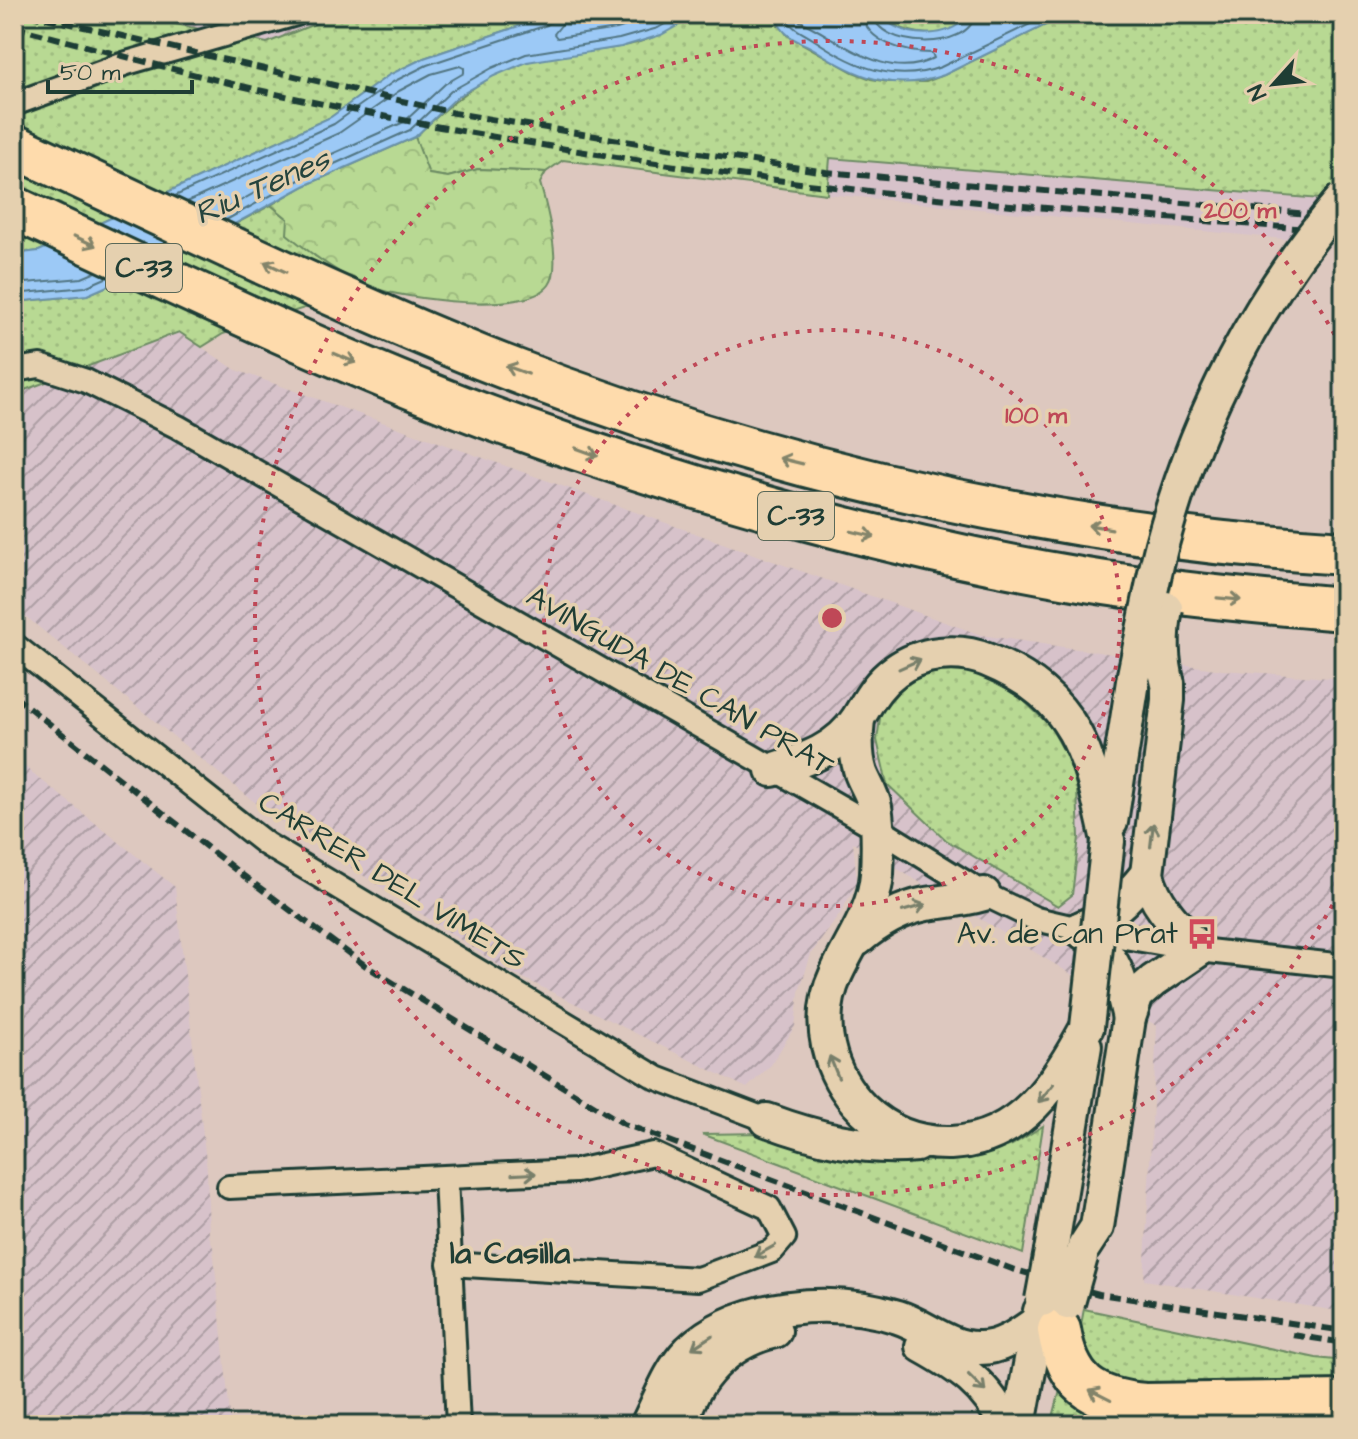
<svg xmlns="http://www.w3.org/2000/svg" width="1358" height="1439" viewBox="0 0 1358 1439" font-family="'Architects Daughter',sans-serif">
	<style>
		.built { fill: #d7c2ca }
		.industrial { fill: url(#industrial-furrows) }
		.grass { fill: url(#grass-dots); stroke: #6c8b64; stroke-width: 2 }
		.forest { fill: url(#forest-crowns); stroke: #6c8b64; stroke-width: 2 }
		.water { fill: #9cc9f6; stroke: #6a91a8; stroke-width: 2 }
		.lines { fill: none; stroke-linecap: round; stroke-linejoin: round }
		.shore { stroke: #517582; stroke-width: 2 }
		.street-casing { stroke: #1f3d34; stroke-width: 28 }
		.secondary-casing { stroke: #1f3d34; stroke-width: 38 }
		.highway-casing { stroke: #1f3d34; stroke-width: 48 }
		.street { stroke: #e5d0af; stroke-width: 22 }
		.secondary { stroke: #e5d0af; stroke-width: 32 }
		.highway { stroke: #fedbac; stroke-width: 42 }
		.rail { stroke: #1f3d34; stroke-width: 6; stroke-dasharray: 12 6; stroke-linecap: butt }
		.secondary-bridge-casing { stroke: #1f3d34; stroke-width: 38; stroke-linecap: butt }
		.secondary-bridge { stroke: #e5d0af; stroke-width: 32 }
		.oneway { stroke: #83846a }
		.oneway2 { stroke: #787f6b }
		.ring { fill: none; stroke: #bf4857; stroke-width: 4; stroke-dasharray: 4 8 }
		.labels { text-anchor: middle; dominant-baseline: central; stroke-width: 7; stroke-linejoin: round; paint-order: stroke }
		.shield { fill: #e5d0af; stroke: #5a6959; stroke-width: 2 }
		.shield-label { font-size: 28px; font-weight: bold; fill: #1f3d34 }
		.street-label { font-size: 30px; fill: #1f3d34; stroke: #e5d0af }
		.poi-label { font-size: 30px; fill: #1f3d34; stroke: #e5d0af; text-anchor: end }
		.water-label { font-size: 32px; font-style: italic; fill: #25443e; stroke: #e5d0af }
		.neighbourhood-label { font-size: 32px; font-weight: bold; fill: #1f3d34; stroke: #e5d0af }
		.centre { fill: #bf4857; stroke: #e5d0af; stroke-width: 4 }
		.ring-label { font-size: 24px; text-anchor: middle; font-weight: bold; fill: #bf4857; stroke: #e5d0af; stroke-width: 7; stroke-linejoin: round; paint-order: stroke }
	</style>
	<defs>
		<pattern id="industrial-furrows" width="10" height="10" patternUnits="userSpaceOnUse" patternTransform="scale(2)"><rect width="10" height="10" fill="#d7c2ca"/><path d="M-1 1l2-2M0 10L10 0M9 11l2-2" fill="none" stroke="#ae9fa5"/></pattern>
		<pattern id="grass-dots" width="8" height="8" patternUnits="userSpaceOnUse" patternTransform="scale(2)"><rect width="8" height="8" fill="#b8d993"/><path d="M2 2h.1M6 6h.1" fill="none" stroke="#9ebb7f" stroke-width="1.8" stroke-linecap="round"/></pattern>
		<pattern id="forest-crowns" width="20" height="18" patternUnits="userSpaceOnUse" patternTransform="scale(2)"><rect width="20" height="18" fill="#b8d993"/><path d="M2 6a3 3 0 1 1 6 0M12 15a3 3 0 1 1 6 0" fill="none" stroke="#9ebb7f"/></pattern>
	</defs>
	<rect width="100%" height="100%" fill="#ddc8bf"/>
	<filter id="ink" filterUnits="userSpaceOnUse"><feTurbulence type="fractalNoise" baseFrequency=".0125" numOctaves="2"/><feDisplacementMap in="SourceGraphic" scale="16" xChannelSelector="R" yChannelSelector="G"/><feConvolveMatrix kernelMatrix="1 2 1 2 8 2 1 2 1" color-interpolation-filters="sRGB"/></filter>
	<g filter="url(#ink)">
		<path class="built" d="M830 158 1344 201V245L827 194Z"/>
		<g class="industrial">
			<path d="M127 14H331L317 23 267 43Z"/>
			<path d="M179 332 236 370 981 635 1222 670 1344 679V1312L1144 1280 1157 1026 853 842 857 883 840 914 811 954 799 992 795 1026 771 1065 747 1088 503 968 263 809 14 607V394Z"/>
			<path d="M14 758 175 887 207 1170 209 1236 213 1247 231 1425H14Z"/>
		</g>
		<g class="grass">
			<path d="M14 14H127L267 43 317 23 331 14H555L424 58 389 75 331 117 39 251 14 254Z"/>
			<path d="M698 14H772L787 35 853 72 871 79 889 82H926L944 75 1068 14H1344V201L830 158 827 194 563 160 546 172 478 169 448 177 428 174 415 137C448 106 482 75 527 62 556 53 589 53 619 47 648 42 672 29 698 14Z"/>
			<path d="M877 14H969C946 46 903 34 877 14Z"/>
			<path d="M271 205 288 219 315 256 370 287 223 334 202 347 179 332 14 394V302L87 295 174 257Z"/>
			<path d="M943 670 982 674 1021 698 1050 726 1070 762 1077 790 1079 837 1072 895 1058 906 946 840 887 784 877 740 881 711 909 680Z"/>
			<path d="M1043 1126 1023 1254 702 1134 764 1133 844 1154 931 1161 980 1156 1012 1145Z"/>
			<path d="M1084 1309 1316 1358 1344 1361V1389L1124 1390 1095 1377 1077 1346Z"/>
			<path d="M1063 1379 1344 1416V1425H1051Z"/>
		</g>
		<path class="forest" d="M415 137 429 174 448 177 478 169 546 172 540 183C546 204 563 267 549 285 526 316 404 299 370 287 342 277 310 253 287 234L288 219 271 205 304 186Z"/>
		<g class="water">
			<path d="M555 14H698L661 35 621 47 527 62 494 76 457 97 415 137 304 186 174 257 87 295 14 302V254L39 251 331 117 389 75 424 58Z"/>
			<path d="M772 14C805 14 840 10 873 14 881 15 887 22 894 26 917 38 953 37 969 14H1068L944 75C895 93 856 77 814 49 806 44 794 41 787 34 781 29 776 20 772 14Z"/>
		</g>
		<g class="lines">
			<g class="shore">
				<path d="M563 14 562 24 554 34 557 38 617 29 662 14"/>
				<path d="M782 14C793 30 801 31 816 41 855 67 895 84 941 67L1051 14"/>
				<path d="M794 14 800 21C840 39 887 84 934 58L932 53C908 53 865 43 863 14"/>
				<path d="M873 14C878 49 970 52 975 14"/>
				<path d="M175 196 334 124 393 82 427 65 547 25 552 21 553 14"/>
				<path d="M187 202 339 133 399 91 431 74 460 66 464 68V73L445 84 404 122 296 170 215 215"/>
				<path d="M226 220 301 179 410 130 451 91 492 68 526 54 619 39 658 28 682 14"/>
				<path d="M14 284 82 278 96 272"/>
				<path d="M14 294 85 287 108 277"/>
			</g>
			<defs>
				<g id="street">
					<path d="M14 104 127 63 296 14"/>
					<path d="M14 370 40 366 86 381 178 427 877 828 984 894 1036 919 1079 929 1199 950 1344 966"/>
					<path d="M14 645 266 844 657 1078 767 1120"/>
					<path d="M446 1178 458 1425"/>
					<path d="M229 1187 576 1171 653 1154 769 1208 784 1237 772 1251 698 1279 449 1264"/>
				</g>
				<g id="secondary">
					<path d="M858 719C856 737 855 755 861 773 865 784 873 795 875 807 879 828 878 853 877 874 874 912 851 941 836 974 814 1021 828 1074 863 1109 888 1133 917 1144 951 1143 1021 1140 1057 1082 1087 1027"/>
					<path d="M772 770C805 760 838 750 858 718 869 700 877 684 895 671 921 652 958 648 987 660 1077 697 1089 753 1108 841"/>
					<path d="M1111 822 1134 675"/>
					<path d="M1079 929C1118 958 1118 973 1129 1018"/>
					<path d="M1079 929C1111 915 1125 901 1147 874"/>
					<path d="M858 939C878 922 900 909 926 904 946 901 964 900 984 894"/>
					<path d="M767 1120C815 1138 864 1150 916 1145"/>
					<path d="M1084 1247 1097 1227 1129 1018 1137 995 1153 981 1199 950C1177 926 1155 906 1147 874L1168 700V684"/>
					<path d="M1051 1251 1085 1046"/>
					<path d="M922 1346C958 1366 988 1385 1005 1425"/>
					<path d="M647 1425C660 1400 669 1371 689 1351 741 1302 833 1297 898 1317 924 1325 948 1348 977 1348 1000 1349 1019 1335 1037 1322"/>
					<path d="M681 1425C692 1379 728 1341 775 1331"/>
					<path d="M1019 1425 1040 1311"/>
				</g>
				<g id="highway">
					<path d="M14 146C169 218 323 294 482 358 758 467 1048 535 1344 553"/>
					<path d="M14 208C171 281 328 358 490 418 684 489 882 546 1086 580 1171 594 1258 602 1344 609"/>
					<path d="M1059 1330C1068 1384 1092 1400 1145 1405L1344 1402"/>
				</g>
			</defs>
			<use href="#street" class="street-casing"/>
			<use href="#secondary" class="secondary-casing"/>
			<use href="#highway" class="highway-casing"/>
			<use href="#street" class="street"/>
			<use href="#secondary" class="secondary"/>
			<use href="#highway" class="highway"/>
			<g class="rail">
				<path d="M28 14 454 113 693 152 826 172 1344 217"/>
				<path d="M14 27C106 51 197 77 290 97 420 125 552 148 683 167 902 200 1124 214 1344 232"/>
				<path d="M14 696 237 871 366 966 624 1124 1012 1269 1099 1294 1344 1331"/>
				<path d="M1293 1335 1344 1343"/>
			</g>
			<defs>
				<g id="secondary-bridge">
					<path d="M1166 608C1161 635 1161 658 1168 684"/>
					<path d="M1134 675C1143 631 1151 587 1162 544 1196 417 1258 297 1344 197"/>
					<path d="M1087 1027 1108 841"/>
					<path d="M1042 1300 1051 1251"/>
					<path d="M1068 1303 1081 1257"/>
				</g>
			</defs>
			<use href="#secondary-bridge" class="secondary-bridge-casing"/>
			<use href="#secondary-bridge" class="secondary-bridge"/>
		</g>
		<defs><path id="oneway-shaft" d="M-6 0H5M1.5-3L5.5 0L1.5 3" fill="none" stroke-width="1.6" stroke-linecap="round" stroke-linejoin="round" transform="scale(2)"/></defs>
		<g class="oneway">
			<use href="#oneway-shaft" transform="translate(85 241) rotate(25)"/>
			<use href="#oneway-shaft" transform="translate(275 267) rotate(-155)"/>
			<use href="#oneway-shaft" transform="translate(345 358) rotate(23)"/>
			<use href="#oneway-shaft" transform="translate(517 370) rotate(-160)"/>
			<use href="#oneway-shaft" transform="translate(587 452) rotate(20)"/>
			<use href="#oneway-shaft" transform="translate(791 461) rotate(-166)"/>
			<use href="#oneway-shaft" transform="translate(1100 527) rotate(-171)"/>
			<use href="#oneway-shaft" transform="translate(863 534) rotate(13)"/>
			<use href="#oneway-shaft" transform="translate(1229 599) rotate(5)"/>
			<use href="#oneway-shaft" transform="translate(1100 1395) rotate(-153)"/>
		</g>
		<g class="oneway2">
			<use href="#oneway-shaft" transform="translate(910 664) rotate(-24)"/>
			<use href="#oneway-shaft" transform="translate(1152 835) rotate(-83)"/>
			<use href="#oneway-shaft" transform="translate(914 908) rotate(-16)"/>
			<use href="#oneway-shaft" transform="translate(834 1067) rotate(-112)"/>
			<use href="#oneway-shaft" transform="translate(1046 1093) rotate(129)"/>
			<use href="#oneway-shaft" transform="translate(524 1174) rotate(-3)"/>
			<use href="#oneway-shaft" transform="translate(765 1251) rotate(151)"/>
			<use href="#oneway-shaft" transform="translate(702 1342) rotate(147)"/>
			<use href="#oneway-shaft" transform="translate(977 1383) rotate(45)"/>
		</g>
	</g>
	<g class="ring">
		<circle cx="832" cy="618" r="288"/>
		<path d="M1344 884A577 577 0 1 1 1344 352"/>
	</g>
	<defs>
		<symbol id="bus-bare" viewBox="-9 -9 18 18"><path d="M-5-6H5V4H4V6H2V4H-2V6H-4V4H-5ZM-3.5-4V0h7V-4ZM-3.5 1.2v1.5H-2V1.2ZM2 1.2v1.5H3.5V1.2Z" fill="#d1495b" stroke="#e5d0af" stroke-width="2.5" paint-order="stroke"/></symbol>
	</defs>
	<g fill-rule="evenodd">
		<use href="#bus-bare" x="1180" y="912" width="44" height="44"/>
	</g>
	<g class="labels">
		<g class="shield">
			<rect x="106" y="244" width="76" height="48" rx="6"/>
			<rect x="758" y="492" width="76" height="48" rx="6"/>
		</g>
		<g class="shield-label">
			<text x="144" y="268">C-33</text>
			<text x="796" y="516">C-33</text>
		</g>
		<g class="street-label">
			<text transform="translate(680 681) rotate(30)">AVINGUDA DE CAN PRAT</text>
			<text transform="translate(392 881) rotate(32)">CARRER DEL VIMETS</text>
		</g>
		<g class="poi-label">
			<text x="1178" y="934">Av. de Can Prat</text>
		</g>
		<g class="water-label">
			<text transform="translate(262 187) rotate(-24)">Riu Tenes</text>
		</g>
		<g class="neighbourhood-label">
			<text x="510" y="1253">la Casilla</text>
		</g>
	</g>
	<circle cx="832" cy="618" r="12" class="centre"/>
	<g class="ring-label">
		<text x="1240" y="218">200 m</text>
		<text x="1036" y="423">100 m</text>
	</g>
	<rect width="1358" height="1439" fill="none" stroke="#e5d0af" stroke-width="48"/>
	<rect x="24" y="24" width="1310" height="1391" fill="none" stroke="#1f3d34" stroke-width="3" filter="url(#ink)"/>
	<g transform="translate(1274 84) rotate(243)" stroke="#e5d0af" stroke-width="6" paint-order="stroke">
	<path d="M0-6L14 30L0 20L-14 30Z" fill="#1f3d34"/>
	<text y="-12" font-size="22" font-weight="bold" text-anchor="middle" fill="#1f3d34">N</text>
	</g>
	<path d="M48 80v12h144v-12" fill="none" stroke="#1f3d34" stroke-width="4"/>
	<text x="60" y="80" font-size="24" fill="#1f3d34" stroke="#e5d0af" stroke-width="6" paint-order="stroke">50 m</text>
</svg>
